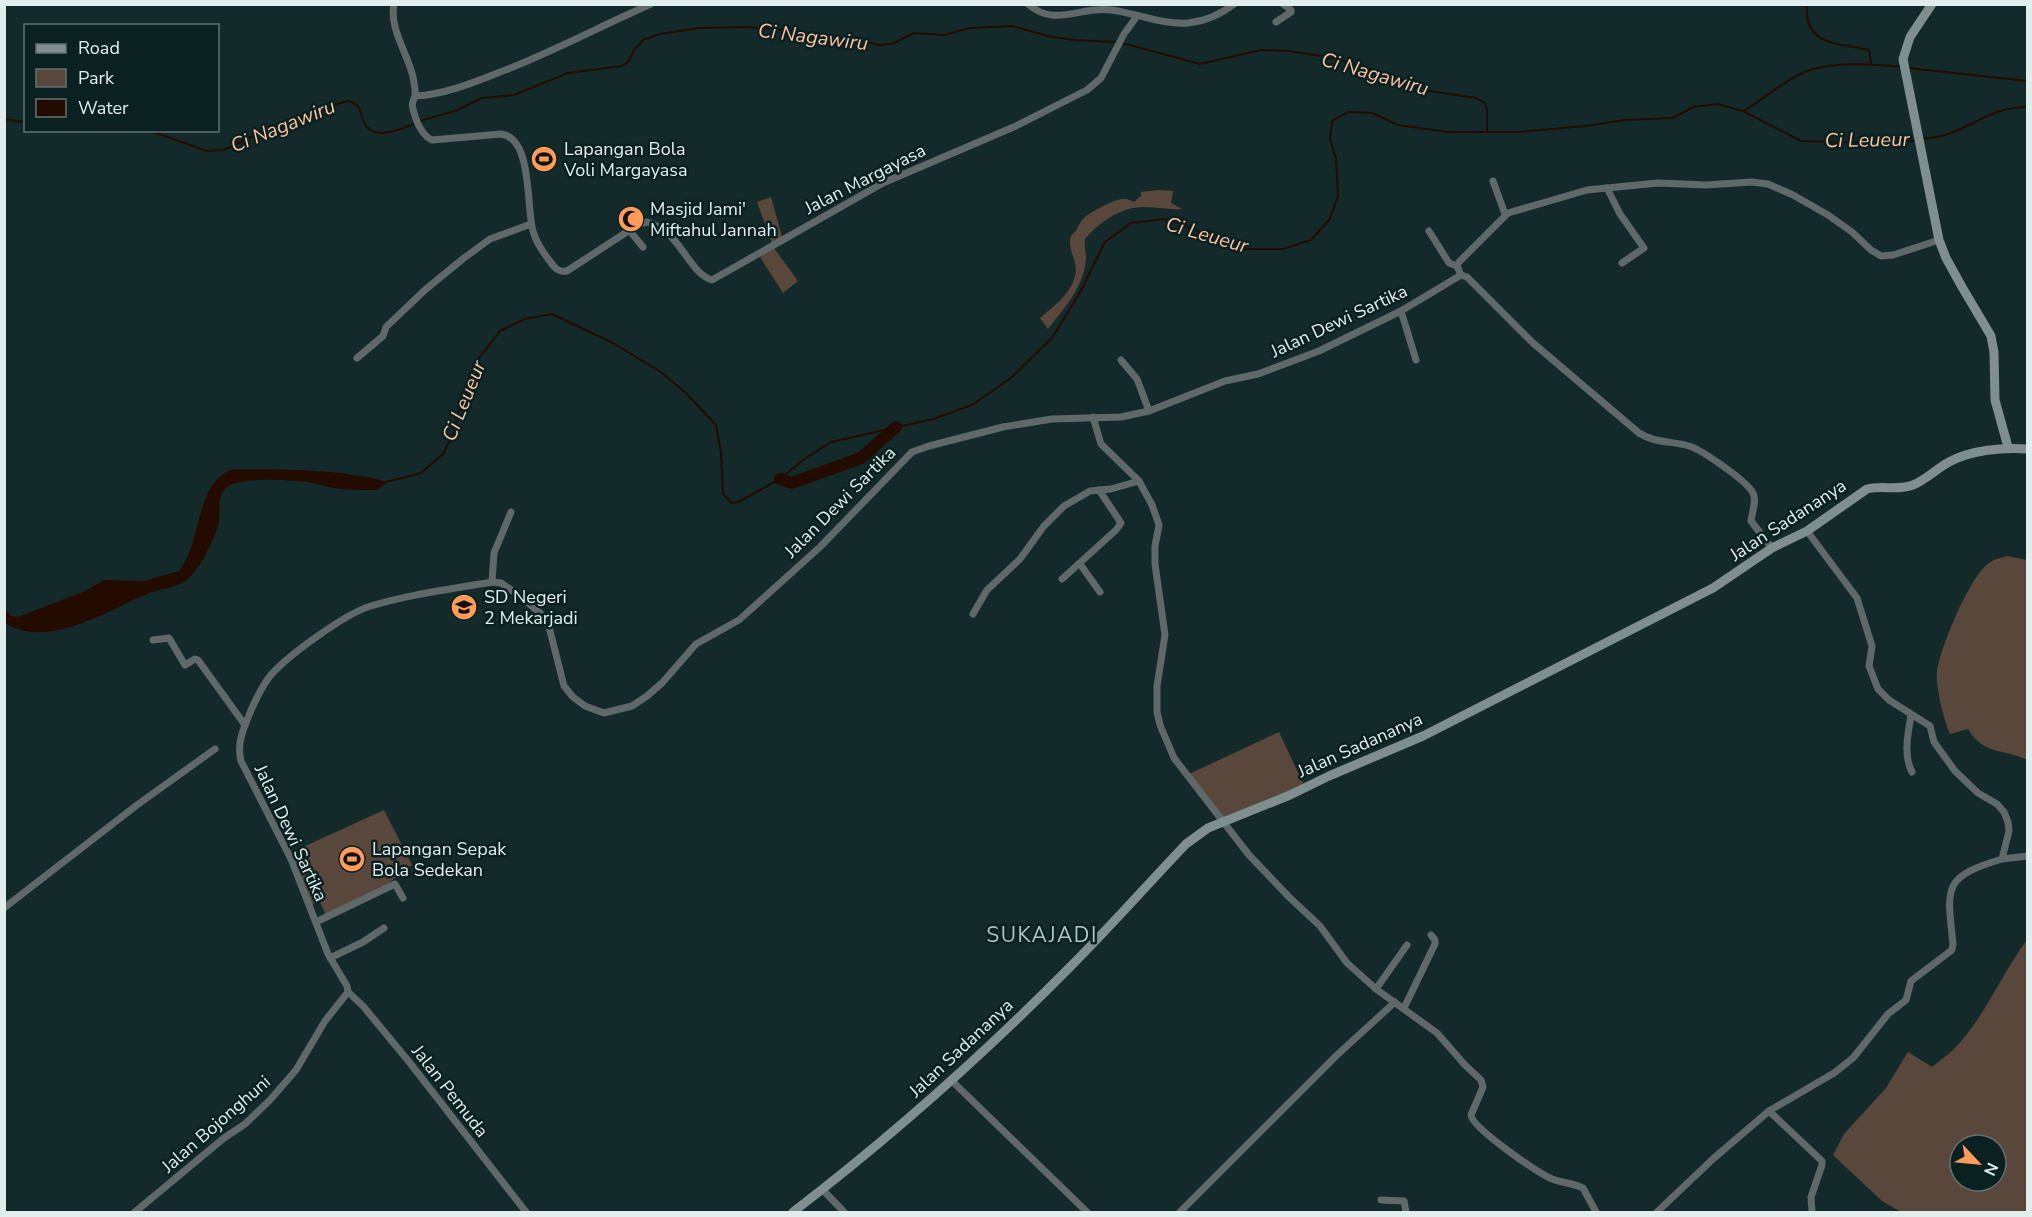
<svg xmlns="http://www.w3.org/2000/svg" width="2032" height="1217" viewBox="0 0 2032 1217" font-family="'Nunito Sans',sans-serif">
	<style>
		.green { fill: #59473c; fill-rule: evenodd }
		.water { fill: #230b00 }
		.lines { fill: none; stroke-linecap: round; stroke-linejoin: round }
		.stream { stroke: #230b00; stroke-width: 2 }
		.river { stroke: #230b00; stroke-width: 12 }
		.street { stroke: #5f6969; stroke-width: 7 }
		.secondary { stroke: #7f8f8f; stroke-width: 9 }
		.labels { text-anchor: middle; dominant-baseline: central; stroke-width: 5; stroke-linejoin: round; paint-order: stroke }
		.poi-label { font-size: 18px; fill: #e1eeee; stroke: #0b2020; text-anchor: start }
		.street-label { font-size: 18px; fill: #e1eeee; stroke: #0b2020 }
		.water-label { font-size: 20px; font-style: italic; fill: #fbc3a1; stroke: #0b2020 }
		.quarter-label { font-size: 21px; letter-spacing: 1.5px; fill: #adc7c6; stroke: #0b2020 }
	</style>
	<rect width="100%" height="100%" fill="#142a2a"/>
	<g class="green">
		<path d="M1159 190 1173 191 1171 203 1182 209C1168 210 1156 207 1143 207 1120 207 1099 223 1085 239 1084 246 1086 252 1086 258 1085 285 1064 309 1048 329L1040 318C1053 307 1071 294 1075 276 1079 263 1069 253 1070 241 1070 234 1074 234 1077 229 1079 225 1080 222 1084 218 1089 213 1118 197 1125 199 1128 199 1131 201 1134 202L1141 196V192Z"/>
		<path d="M771 197 782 237 772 243 757 202Z"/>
		<path d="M774 248 798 281 783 293 760 257Z"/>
		<path d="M2007 556 2027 560V760C2004 748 1984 756 1968 729L1950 734C1944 720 1935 686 1937 671 1941 647 1969 577 1989 563 1994 559 2001 558 2007 556Z"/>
		<path d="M1279 732 1304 785 1221 818 1189 774Z"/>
		<path d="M384 810 412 865 377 892 326 915 320 902 312 905 292 852Z"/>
		<path d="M2027 940V1212H1901L1882 1201 1833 1155 1844 1134 1886 1088 1908 1052 1932 1067C1939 1061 1948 1055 1954 1049 1983 1020 2002 973 2027 940ZM1960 1145H1996V1181H1960Z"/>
	</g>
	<path class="water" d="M234 469C285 470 338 468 387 482L377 490C364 490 352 490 340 489 331 488 322 485 313 483 295 480 241 476 227 487 215 497 222 513 218 526 212 543 202 565 189 578 177 589 161 588 147 594 107 611 47 650 5 623V609L11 616 18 617 85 591 104 580 144 581 179 571C203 542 194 481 234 469Z"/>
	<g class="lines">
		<g class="stream">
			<path d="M1807 4C1803 46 1839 43 1869 50L1871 63"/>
			<path d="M1122 43 1200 64 1261 50 1288 51 1315 55 1357 64 1423 90 1476 98 1484 102 1487 109V132"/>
			<path d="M1908 68 2028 81"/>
			<path d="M1744 111C1763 99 1782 83 1802 73 1827 61 1875 64 1902 67"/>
			<path d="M4 119 26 122"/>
			<path d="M420 121 455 111 482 98 514 95 568 73 622 66 628 62 635 49 643 40 660 34 699 28 746 27 782 30 833 40 866 42 880 45 892 44 914 33 944 35 970 28 1012 26 1048 36 1074 40 1117 42"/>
			<path d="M148 130 207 151 224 150 251 137 281 128 316 110 348 101C366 106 358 117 367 127 378 140 402 128 414 124"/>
			<path d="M1923 139C1932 137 1942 137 1951 133 1980 122 1994 107 2028 107"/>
			<path d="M386 482 421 473 443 454 453 434 463 393 476 362 500 331 525 319 552 314 611 342 661 372 687 394 716 425 721 452 723 494 732 503 738 502 780 479 803 460 831 442 933 419 972 405 1012 377 1052 338 1079 294 1105 242 1131 223 1166 219 1247 249H1283L1311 240 1330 219 1338 196 1336 159 1330 139 1332 121 1348 112 1372 113 1398 125 1448 132H1517L1585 126 1625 120 1673 118 1693 107 1718 104 1743 111 1801 141 1900 143 1917 140"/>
		</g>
		<path class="river" d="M780 479 792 483 861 458 896 427"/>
		<g class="street">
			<path d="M394 4C389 29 408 54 413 77 414 83 416 90 415 96 413 102 411 103 413 109 416 121 421 135 432 140L501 134C533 138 526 207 533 231 536 242 542 251 549 260 554 267 558 273 567 271L639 224 647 222C682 232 687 272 712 280L883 183 1016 126 1087 90 1101 78 1124 34 1137 16"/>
			<path d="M1028 4C1055 28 1079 6 1111 10 1136 13 1162 25 1188 23 1206 21 1220 15 1234 4"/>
			<path d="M1276 22 1291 12V10L1283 4"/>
			<path d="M415 96C448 94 477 81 508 69 556 50 603 25 651 4"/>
			<path d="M1493 181 1505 214"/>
			<path d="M1607 188 1620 214 1644 248 1622 263"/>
			<path d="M629 230 643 247"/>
			<path d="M1429 231 1449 263 1457 266"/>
			<path d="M1461 275 1457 266 1459 262 1508 213 1587 190 1658 183 1706 185 1752 182 1768 184 1793 195 1828 215 1852 232 1871 250 1881 256 1893 255 1939 240"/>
			<path d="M1401 311 1416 360"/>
			<path d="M357 358 383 336 386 327 426 289 464 258 490 239 531 224"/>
			<path d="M1121 360 1137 379 1149 411"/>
			<path d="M1093 417 1101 444 1139 481 1152 505 1157 519 1159 525 1155 546V564L1165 635 1157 686V712L1160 725 1174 758 1249 855 1289 897 1320 926 1347 963 1376 989 1437 1033 1465 1065 1481 1080 1483 1087 1471 1115C1472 1128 1538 1173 1552 1179 1562 1183 1574 1183 1583 1188L1596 1212"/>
			<path d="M1080 564 1100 592"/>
			<path d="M1062 579 1116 530 1121 523 1099 490"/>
			<path d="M492 582 494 553 511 512"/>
			<path d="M973 614 987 590 1020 559 1044 526 1064 506 1090 491 1111 489 1139 481"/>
			<path d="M153 640 169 638 185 665 195 659 198 660 245 725"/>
			<path d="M1911 715C1908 734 1903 755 1912 772"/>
			<path d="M2002 859 2028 856"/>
			<path d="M4 908 137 805 215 749"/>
			<path d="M316 922 395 884 403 898"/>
			<path d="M330 958 363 942 384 928"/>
			<path d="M1376 989 1407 945"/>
			<path d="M348 992 347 986 328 954 291 859 241 761C236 742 245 725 252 708 257 697 262 686 270 676 287 656 346 613 371 606 410 594 452 589 492 582L501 583 520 596 547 619 564 686 573 697 585 706 604 713 632 706 647 696 662 683 696 644 739 620 820 547 912 452 929 446 1003 427 1052 419 1121 417 1149 411 1225 381 1258 374 1319 351 1401 311 1461 275 1467 277 1533 343 1639 433C1654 443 1672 441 1689 446 1702 450 1747 481 1753 493 1757 501 1752 512 1751 521L1772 548"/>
			<path d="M348 992 363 1006 410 1063 526 1212"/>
			<path d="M1404 1008 1435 944V940L1431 935"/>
			<path d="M952 1081 1087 1212"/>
			<path d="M1769 1111 1822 1161V1165L1811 1197 1812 1212"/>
			<path d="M823 1190 844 1212"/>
			<path d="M1381 1200 1404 1201 1406 1212"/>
			<path d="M135 1212 224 1138 245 1124 270 1100 296 1070 325 1021 348 992"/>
			<path d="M1180 1212 1337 1055 1395 1002"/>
			<path d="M1657 1212 1714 1158 1769 1111 1834 1073 1853 1058 1888 1014 1906 1000 1911 981 1952 950 1953 944C1947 887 1942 877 2002 859L2009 831 2008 822 2004 812 1997 804 1978 793 1955 771 1934 742 1930 726 1889 700 1878 689 1869 666 1872 646 1857 598 1807 531"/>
		</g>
		<g class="secondary">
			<path d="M1932 4 1910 37 1903 59 1939 240 1946 258 1962 287 1991 336 1994 352 1995 400 2008 447"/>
			<path d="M793 1212C891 1137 983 1055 1070 967 1110 927 1147 885 1186 844L1208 828 1290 795 1329 776 1423 736 1713 588 1772 548 1807 531 1867 489C1882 485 1898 491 1913 485 1927 479 1936 469 1949 462 1971 450 2003 447 2028 449"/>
		</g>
	</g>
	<defs>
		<symbol id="stadium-disc" viewBox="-11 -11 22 22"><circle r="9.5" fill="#ff9b5b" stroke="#0b2020"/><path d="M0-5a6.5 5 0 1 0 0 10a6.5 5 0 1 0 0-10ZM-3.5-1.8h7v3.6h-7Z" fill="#111"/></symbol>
		<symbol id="mosque-disc" viewBox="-11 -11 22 22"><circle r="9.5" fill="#ff9b5b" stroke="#0b2020"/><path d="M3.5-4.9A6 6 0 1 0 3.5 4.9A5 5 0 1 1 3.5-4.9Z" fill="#111"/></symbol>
		<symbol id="school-disc" viewBox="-11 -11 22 22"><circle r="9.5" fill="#ff9b5b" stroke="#0b2020"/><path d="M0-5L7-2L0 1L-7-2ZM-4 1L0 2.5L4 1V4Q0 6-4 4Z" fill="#111"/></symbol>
	</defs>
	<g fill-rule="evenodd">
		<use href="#stadium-disc" x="529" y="144" width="30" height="30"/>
		<use href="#mosque-disc" x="616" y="204" width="30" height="30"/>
		<use href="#school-disc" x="449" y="592" width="30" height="30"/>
		<use href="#stadium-disc" x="337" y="844" width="30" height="30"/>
	</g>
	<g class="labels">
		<g class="poi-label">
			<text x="564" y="149">Lapangan Bola<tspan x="564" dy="21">Voli Margayasa</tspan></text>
			<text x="650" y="209">Masjid Jami'<tspan x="650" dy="21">Miftahul Jannah</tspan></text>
			<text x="484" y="597">SD Negeri<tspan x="484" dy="21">2 Mekarjadi</tspan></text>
			<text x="372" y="849">Lapangan Sepak<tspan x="372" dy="21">Bola Sedekan</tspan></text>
		</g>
		<g class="street-label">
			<text transform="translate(865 179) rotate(-27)">Jalan Margayasa</text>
			<text transform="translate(1339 321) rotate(-25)">Jalan Dewi Sartika</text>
			<text transform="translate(840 502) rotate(-45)">Jalan Dewi Sartika</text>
			<text transform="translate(1788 520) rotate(-33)">Jalan Sadananya</text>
			<text transform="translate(1360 745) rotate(-24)">Jalan Sadananya</text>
			<text transform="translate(291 833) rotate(65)">Jalan Dewi Sartika</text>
			<text transform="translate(961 1048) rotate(-43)">Jalan Sadananya</text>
			<text transform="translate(450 1091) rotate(52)">Jalan Pemuda</text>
			<text transform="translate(216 1124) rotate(-41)">Jalan Bojonghuni</text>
		</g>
		<g class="water-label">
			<text transform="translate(813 37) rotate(7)">Ci Nagawiru</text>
			<text transform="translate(1375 74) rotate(16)">Ci Nagawiru</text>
			<text transform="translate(283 126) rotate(-22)">Ci Nagawiru</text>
			<text transform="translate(1867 140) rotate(-1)">Ci Leueur</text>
			<text transform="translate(1207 235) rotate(16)">Ci Leueur</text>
			<text transform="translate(464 401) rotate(-68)">Ci Leueur</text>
		</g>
		<g class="quarter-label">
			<text x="1042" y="935">SUKAJADI</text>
		</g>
	</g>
	<rect width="2032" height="1217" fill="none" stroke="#e1eeee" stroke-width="12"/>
	<rect x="24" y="24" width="195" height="108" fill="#0b2020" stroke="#617272" stroke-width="1.5"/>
	<rect x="36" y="44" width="30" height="9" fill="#7f8f8f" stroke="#617272" stroke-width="1.5"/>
	<text x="78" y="54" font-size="18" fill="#e1eeee">Road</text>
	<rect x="36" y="69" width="30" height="18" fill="#59473c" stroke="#617272" stroke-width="1.5"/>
	<text x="78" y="84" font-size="18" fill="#e1eeee">Park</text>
	<rect x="36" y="99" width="30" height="18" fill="#230b00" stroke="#617272" stroke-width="1.5"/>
	<text x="78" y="114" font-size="18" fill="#e1eeee">Water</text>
	<g transform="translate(1978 1163) rotate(116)"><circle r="28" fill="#0b2020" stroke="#617272" stroke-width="1.5"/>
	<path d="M0-4.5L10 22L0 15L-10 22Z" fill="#ff9b5b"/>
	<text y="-9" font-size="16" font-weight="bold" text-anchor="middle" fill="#e1eeee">N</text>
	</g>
</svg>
